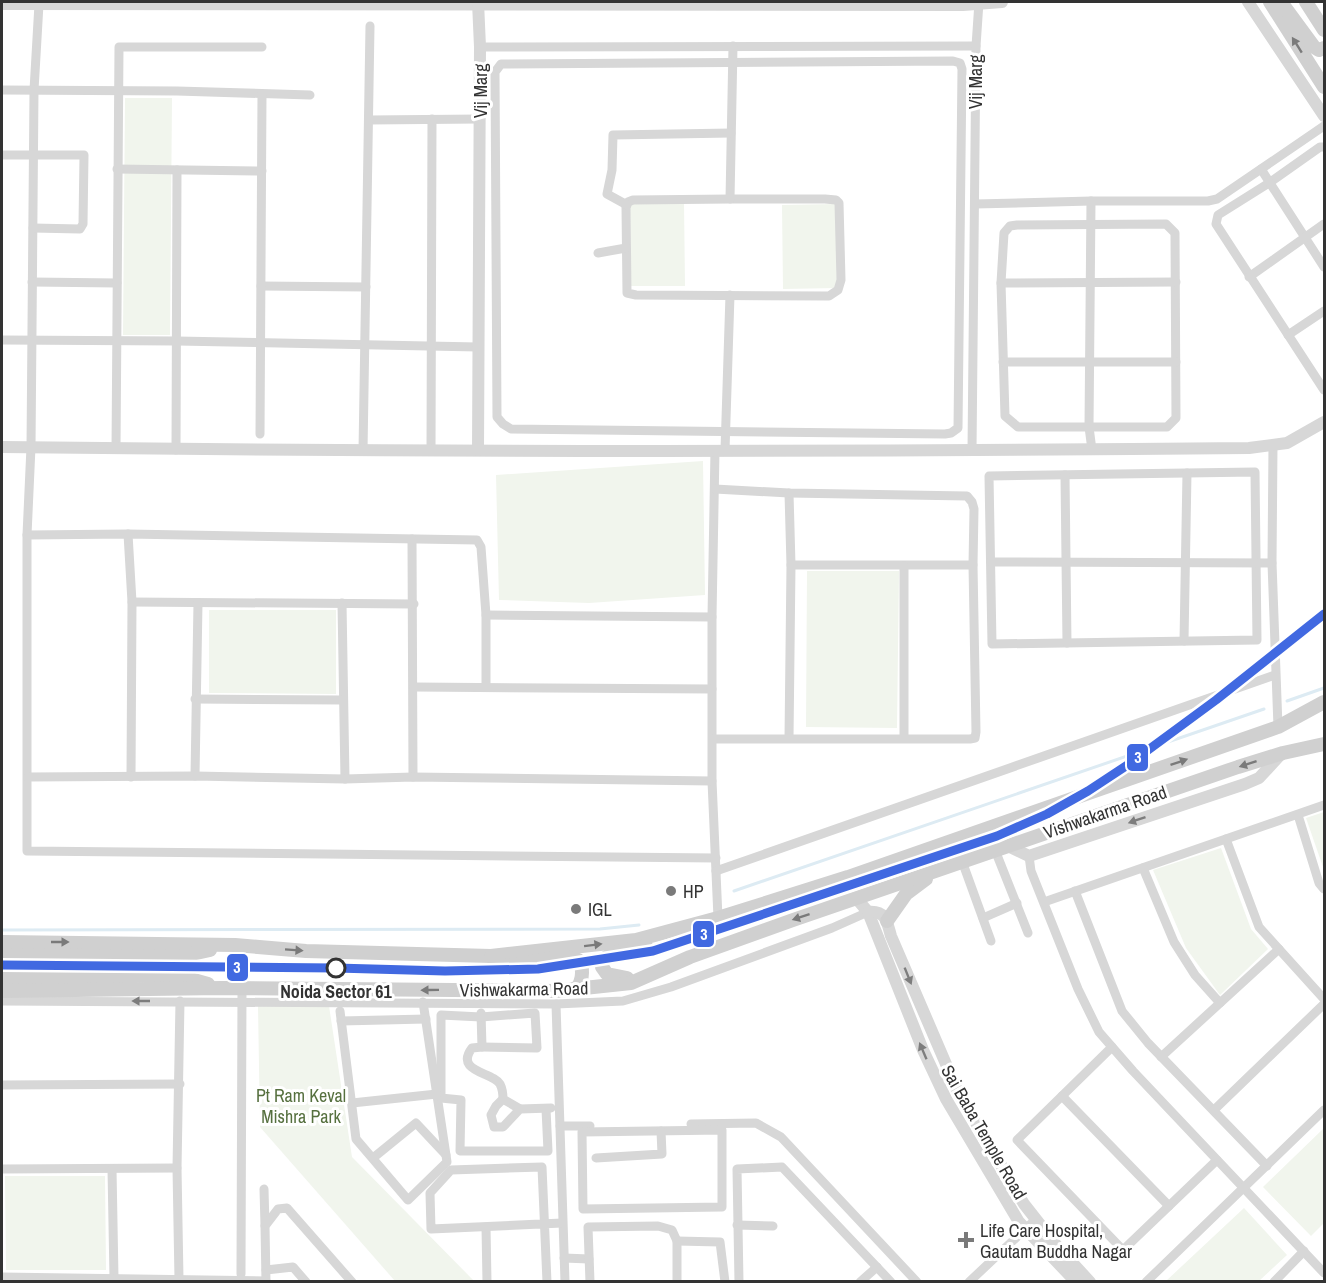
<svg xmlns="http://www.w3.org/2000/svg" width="1326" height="1283" viewBox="0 0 1326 1283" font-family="'Archivo Narrow',sans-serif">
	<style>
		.green { fill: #f1f5ed }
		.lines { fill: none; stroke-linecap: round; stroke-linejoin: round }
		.stream { stroke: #ddebf3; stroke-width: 3 }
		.minor { stroke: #d7d7d7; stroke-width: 9 }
		.tertiary { stroke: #d7d7d7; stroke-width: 12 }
		.secondary { stroke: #d0d0d0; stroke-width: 14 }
		.metro-1-casing { stroke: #fff; stroke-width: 14 }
		.metro-1 { stroke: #4169e1; stroke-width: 9 }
		.oneway { fill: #7a7a7a }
		.oneway2 { fill: #7d7d7d }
		.poi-dot { fill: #7a7a7a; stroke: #fff; stroke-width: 2 }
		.stop-dot { fill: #fff; stroke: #333; stroke-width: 3 }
		.labels { text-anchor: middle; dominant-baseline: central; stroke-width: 6; stroke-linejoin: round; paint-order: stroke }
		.street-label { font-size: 18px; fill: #333; stroke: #fff }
		.poi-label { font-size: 18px; fill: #333; stroke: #fff; text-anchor: start }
		.stop-label { font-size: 18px; font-weight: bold; fill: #333; stroke: #fff }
		.park-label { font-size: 18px; fill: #56703f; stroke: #fff }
		.line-badge { stroke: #fff; stroke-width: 2 }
		.badge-label { font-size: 16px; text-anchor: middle; font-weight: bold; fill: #fff }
	</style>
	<rect width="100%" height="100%" fill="#fff"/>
	<g class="green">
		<path d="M125 98H172L170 335H123Z"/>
		<path d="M684 202 685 286H631L630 203Z"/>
		<path d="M836 204 837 288 783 289 782 205Z"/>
		<path d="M703 461 705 595 589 603 499 600 496 475Z"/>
		<path d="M807 571H899L897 728 806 727Z"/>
		<path d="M209 610H336V694L209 693Z"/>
		<path d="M1324 812V870L1306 818Z"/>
		<path d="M1221 848 1251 929 1268 949 1220 995 1186 948 1153 870Z"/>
		<path d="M258 1006H329L352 1157 474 1281H395L260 1127Z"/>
		<path d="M1324 1128V1223L1311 1236 1263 1187Z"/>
		<path d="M5 1176H105L106 1270H6Z"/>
		<path d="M1244 1208 1287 1255 1259 1281H1166Z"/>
	</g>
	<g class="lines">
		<g class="stream">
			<path d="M1287 701 1324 688"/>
			<path d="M734 891 1264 709"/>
			<path d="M2 930 600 929 639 925"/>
		</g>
		<g class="minor">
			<path d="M39 4 34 90 31 447 27 535V851L716 858"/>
			<path d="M480 47 976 46"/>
			<path d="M953 61 960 63 962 69 958 428 951 433 945 434 511 429 503 424 497 417 495 72 501 64Z"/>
			<path d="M2 90 177 91 310 95"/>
			<path d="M369 120 480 119"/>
			<path d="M1324 147H1320L1269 183 1218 215 1216 224 1324 390"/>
			<path d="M2 155H84L83 224 80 229 33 228"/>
			<path d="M117 169 262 171"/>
			<path d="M1261 169 1324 267"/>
			<path d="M730 199H825L836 200 839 203 841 280 838 290 829 296 636 295 627 293 626 207 628 202 633 200Z"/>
			<path d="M730 199 733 46"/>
			<path d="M1091 201 1089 427 1092 450"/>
			<path d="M975 204 1091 201H1208L1217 199 1324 126"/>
			<path d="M627 205 607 194 612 170 613 135 731 133"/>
			<path d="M1166 224 1175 233 1176 418 1167 427H1018L1005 416 1001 283 1004 233 1010 226 1017 225Z"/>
			<path d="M598 253 626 248"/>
			<path d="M1249 277 1324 224"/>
			<path d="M32 282 117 283"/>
			<path d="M1001 283 1176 282"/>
			<path d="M261 286 366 287"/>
			<path d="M1288 335 1324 311"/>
			<path d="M2 340 177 341 478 347"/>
			<path d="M1003 362H1176"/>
			<path d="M260 434 262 94"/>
			<path d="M1273 445 1272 563 1278 727"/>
			<path d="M116 449 119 47H262"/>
			<path d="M176 450 177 170"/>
			<path d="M715 450 712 617V781L718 918"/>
			<path d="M725 450 730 295"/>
			<path d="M363 451 370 26"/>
			<path d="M431 451 432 119"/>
			<path d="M972 451 976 46 979 2"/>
			<path d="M1255 472 1257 640 992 644 989 476Z"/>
			<path d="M1065 475 1067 643"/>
			<path d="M128 534 132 602 131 777"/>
			<path d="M27 535 128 534 477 540 481 547 486 615V687"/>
			<path d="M412 539 413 777"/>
			<path d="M991 562 1272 563"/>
			<path d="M791 565H973"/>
			<path d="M132 602 414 604"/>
			<path d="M342 603 345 779"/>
			<path d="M486 615 712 617"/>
			<path d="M1184 641 1187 473"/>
			<path d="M414 687 712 689"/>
			<path d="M195 699 343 700"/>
			<path d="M789 738 791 565 789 493"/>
			<path d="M904 738V566"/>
			<path d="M713 739H970L975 738 976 732 973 565 974 509 972 502 967 496 789 493 715 489"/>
			<path d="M195 776 198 603"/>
			<path d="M28 777 195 776 345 779 413 777 712 781"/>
			<path d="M1298 815 1319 883 1324 889"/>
			<path d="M1226 839 1259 927 1324 999"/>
			<path d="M995 850 1028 933"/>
			<path d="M1029 856 1031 871 1078 989 1099 1032 1133 1071 1324 1273"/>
			<path d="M962 861 991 941"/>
			<path d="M1143 868 1174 942 1195 975 1220 1003"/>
			<path d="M716 871 1275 675"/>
			<path d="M1075 891 1122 1011 1148 1043 1267 1166"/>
			<path d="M1044 902 1324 805"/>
			<path d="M983 918 1017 903"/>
			<path d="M2 1001 556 1004 623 1001 671 987 832 928 868 912"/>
			<path d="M556 1004 565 1282"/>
			<path d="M340 1011 356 1139 408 1200 447 1162 423 1002"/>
			<path d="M481 1013 482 1047 472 1048C454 1072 493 1072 500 1084 502 1088 503 1094 503 1099L520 1109"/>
			<path d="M341 1021 426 1019"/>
			<path d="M482 1047 537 1048 535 1013 481 1017 441 1015V1098L461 1100 460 1151H548L546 1109"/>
			<path d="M1112 1047 1017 1140 1123 1250 1217 1160"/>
			<path d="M1161 1057 1279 949"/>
			<path d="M2 1085 180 1084"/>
			<path d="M1062 1096 1169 1206"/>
			<path d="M503 1099 496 1106 491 1115 494 1127H503L520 1109 551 1108"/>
			<path d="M352 1103 437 1094"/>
			<path d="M1214 1110 1324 1004"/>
			<path d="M691 1124 756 1123 781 1137 917 1282"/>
			<path d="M560 1126H590"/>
			<path d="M722 1130V1207L583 1209 582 1132Z"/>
			<path d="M373 1158 416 1123 446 1155"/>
			<path d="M596 1158 662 1154 661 1131"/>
			<path d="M2 1169 177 1168"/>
			<path d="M112 1169 114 1278"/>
			<path d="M264 1189 265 1226"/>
			<path d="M737 1225 773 1226"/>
			<path d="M486 1227 487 1282"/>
			<path d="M677 1241 720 1242 725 1282"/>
			<path d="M564 1258 589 1259"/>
			<path d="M266 1270 293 1267 306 1282"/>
			<path d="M241 1274 242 988"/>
			<path d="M2 1277 266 1281"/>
			<path d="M179 1279 177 1168 180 1001"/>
			<path d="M266 1282 265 1226 278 1209 287 1208 352 1282"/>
			<path d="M547 1282 542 1167 451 1170 430 1193 431 1229 562 1223"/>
			<path d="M590 1282 588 1227 658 1226 672 1230 677 1241V1282"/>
			<path d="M739 1282 737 1169 782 1167 891 1282"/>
			<path d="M860 1282 877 1267"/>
			<path d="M969 1282 1036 1219"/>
			<path d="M1146 1282 1324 1110"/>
			<path d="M1274 1282 1304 1251"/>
		</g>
		<g class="tertiary">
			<path d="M1248 2 1324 116"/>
			<path d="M2 4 963 5 1002 2"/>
			<path d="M2 447C417 452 833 452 1249 448L1287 443 1324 422"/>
			<path d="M478 450 480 47 478 2"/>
			<path d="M1008 846 1029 856 1245 784 1259 778 1282 753"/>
			<path d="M857 899 868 912 923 1050 946 1099 1019 1222 1076 1282"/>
			<path d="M868 912C886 910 887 922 891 936L958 1092 1024 1204 1057 1246 1090 1282"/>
		</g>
		<g class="secondary">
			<path d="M1270 2 1324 87"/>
			<path d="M1281 2 1314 47 1319 50 1324 48"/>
			<path d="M1306 2 1324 30"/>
			<path d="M887 921 906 894 926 879"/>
			<path d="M2 942 235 945 306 951 491 956 636 940 718 918 848 877 1278 727 1324 702"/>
			<path d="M2 955 178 957 210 950"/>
			<path d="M491 956 500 965 506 966C520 965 567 952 578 960 582 963 582 968 582 973 582 980 580 985 575 990"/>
			<path d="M627 978 607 974 602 967C603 949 631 950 646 946"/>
			<path d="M2 979 176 975 208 984"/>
			<path d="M2 991 222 988 556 991 631 983 690 957 793 920 1238 767 1283 753 1324 744"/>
		</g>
		<defs>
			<path id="metro-1" d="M2 965 336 968 445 971 538 969 653 951 997 836 1047 814 1088 791 1129 764 1216 700 1324 614"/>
		</defs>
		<use href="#metro-1" class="metro-1-casing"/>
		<use href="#metro-1" class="metro-1"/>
	</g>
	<defs><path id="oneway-solid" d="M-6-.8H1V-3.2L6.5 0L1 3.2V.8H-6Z" transform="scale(1.5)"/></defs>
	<g class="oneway">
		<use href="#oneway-solid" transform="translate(1297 45) rotate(-122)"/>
		<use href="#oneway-solid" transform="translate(1179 762) rotate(-19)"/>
		<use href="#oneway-solid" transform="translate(1248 764) rotate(162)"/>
		<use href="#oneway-solid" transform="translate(801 917) rotate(162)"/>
		<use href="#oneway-solid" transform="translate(60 942)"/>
		<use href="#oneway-solid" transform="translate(593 945) rotate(-7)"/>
		<use href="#oneway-solid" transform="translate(294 950) rotate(4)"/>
		<use href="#oneway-solid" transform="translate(430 990) rotate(179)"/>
	</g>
	<g class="oneway2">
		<use href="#oneway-solid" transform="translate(1137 820) rotate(161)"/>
		<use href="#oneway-solid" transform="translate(908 976) rotate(68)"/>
		<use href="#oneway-solid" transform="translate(141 1001) rotate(-180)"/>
		<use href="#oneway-solid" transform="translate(923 1051) rotate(-113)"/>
	</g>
	<g class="poi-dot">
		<circle cx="671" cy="891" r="6"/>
		<circle cx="576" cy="909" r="6"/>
		<path d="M963 1231h6v6h6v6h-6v6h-6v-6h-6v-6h6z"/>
	</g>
	<circle class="stop-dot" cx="336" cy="968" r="9"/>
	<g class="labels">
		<g class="street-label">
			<text transform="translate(975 82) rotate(-90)">Vij Marg</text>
			<text transform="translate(480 91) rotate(-90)">Vij Marg</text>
			<text transform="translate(1105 812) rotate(-19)">Vishwakarma Road</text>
			<text transform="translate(524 989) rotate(-1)">Vishwakarma Road</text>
			<text transform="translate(984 1132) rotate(60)">Sai Baba Temple Road</text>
		</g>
		<g class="poi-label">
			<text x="683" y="891">HP</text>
			<text x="588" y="909">IGL</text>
			<text x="980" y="1230">Life Care Hospital,<tspan x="980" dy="21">Gautam Buddha Nagar</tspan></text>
		</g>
		<g class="stop-label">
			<text x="336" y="991">Noida Sector 61</text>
		</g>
		<g class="park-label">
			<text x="301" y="1095">Pt Ram Keval<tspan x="301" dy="21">Mishra Park</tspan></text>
		</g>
	</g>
	<g class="line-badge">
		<rect x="1126" y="743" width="23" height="29" rx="6" fill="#4169e1"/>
		<rect x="692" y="920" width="23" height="28" rx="6" fill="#4169e1"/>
		<rect x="226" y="953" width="23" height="29" rx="6" fill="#4169e1"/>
	</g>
	<g class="badge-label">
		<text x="1138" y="763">3</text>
		<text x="704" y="940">3</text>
		<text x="237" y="973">3</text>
	</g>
	<rect width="1326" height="1283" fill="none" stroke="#333333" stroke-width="6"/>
</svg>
